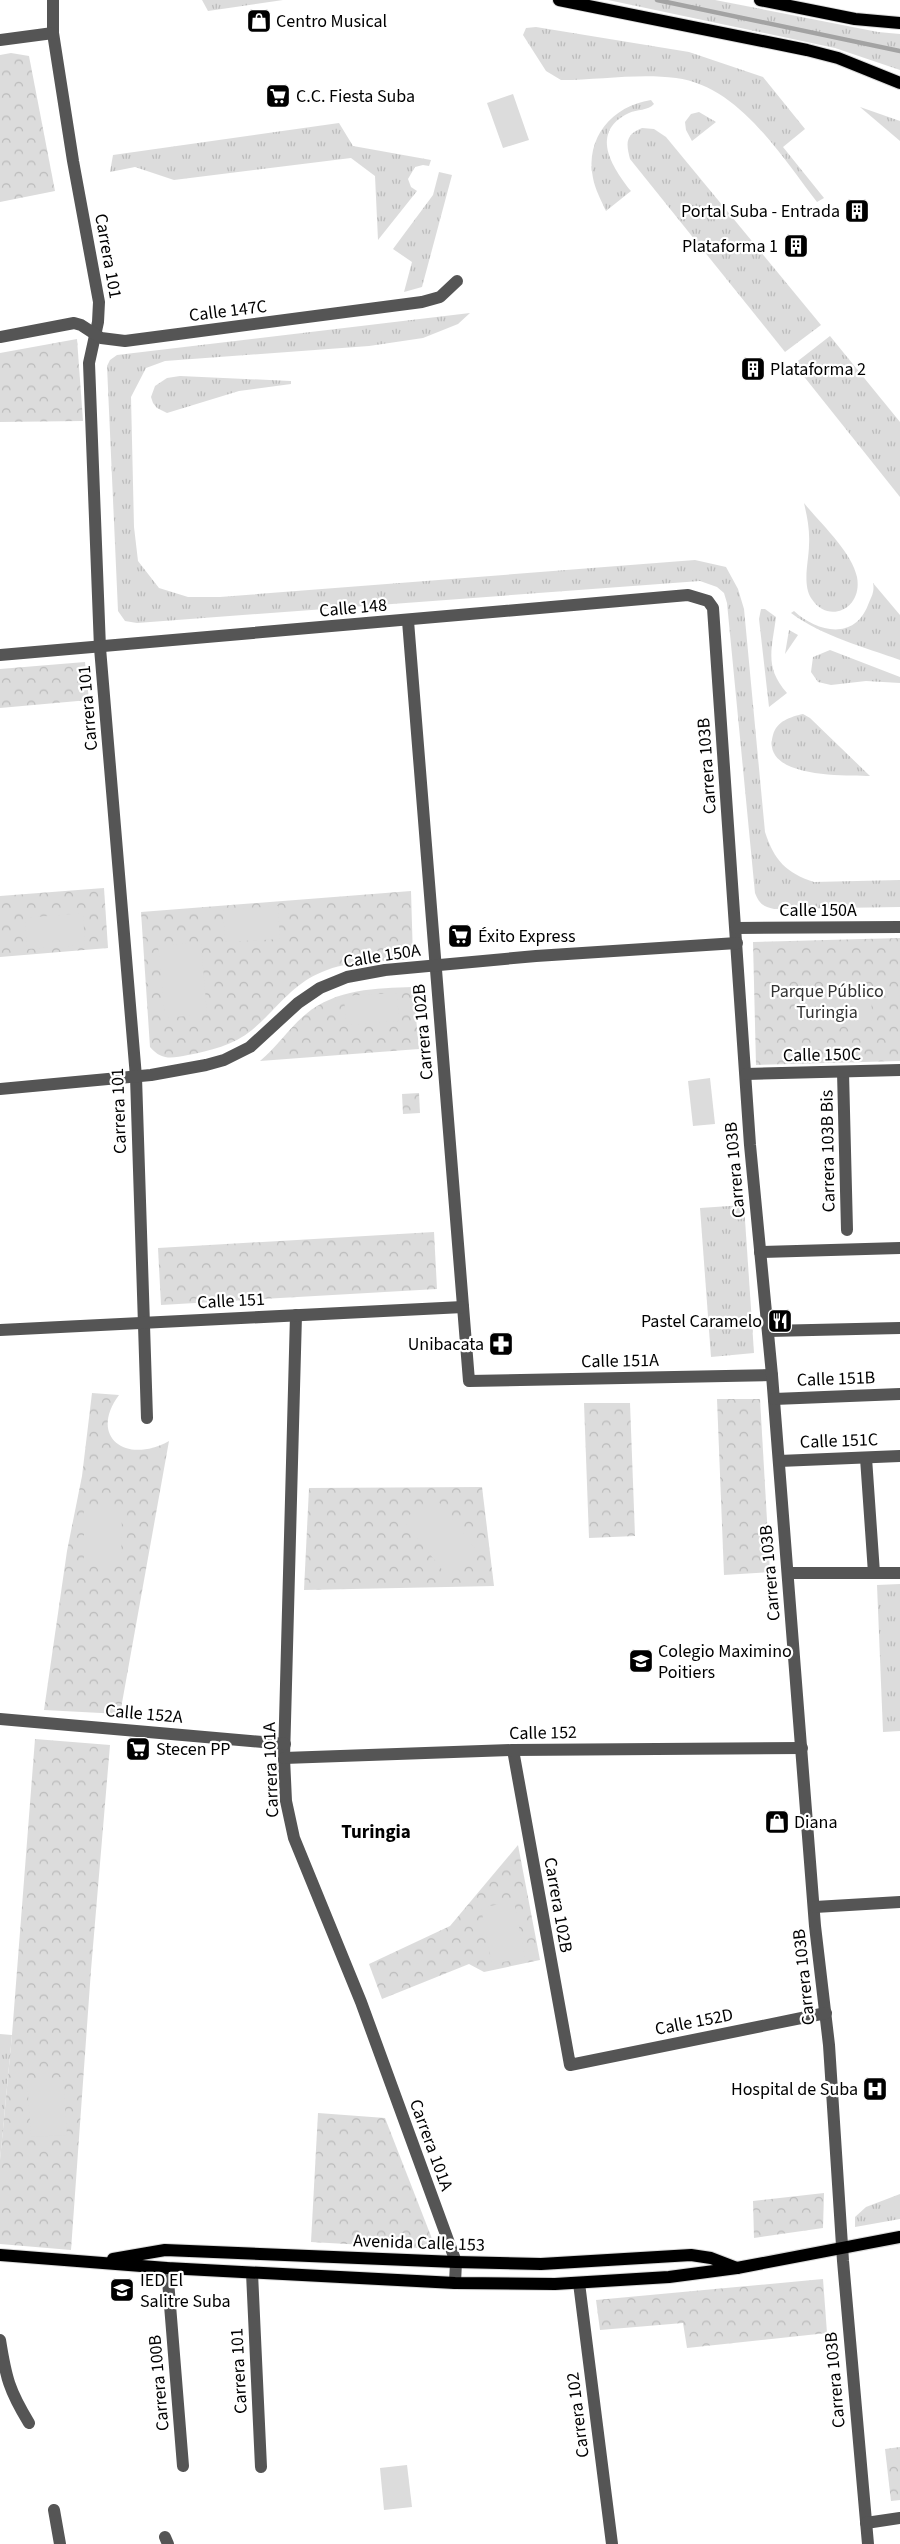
<svg xmlns="http://www.w3.org/2000/svg" width="900" height="2544" viewBox="0 0 900 2544" font-family="'Source Sans 3',sans-serif">
	<style>
		.grass { fill: url(#grass-tufts) }
		.park { fill: url(#park-crowns) }
		.pitch { fill: #dcdcdc }
		.lines { fill: none; stroke-linecap: round; stroke-linejoin: round }
		.stream { stroke: #a3a3a3; stroke-width: 4.5 }
		.major-casing { stroke: #dbdbdb; stroke-width: 14 }
		.minor { stroke: #555; stroke-width: 12 }
		.major { stroke: #000; stroke-width: 12 }
		.labels { text-anchor: middle; dominant-baseline: central; stroke-width: 4.5; stroke-linejoin: round; paint-order: stroke }
		.poi-label { font-size: 18px; fill: #000; stroke: #fff; text-anchor: start }
		.street-label { font-size: 18px; fill: #000; stroke: #fff }
		.park-label { font-size: 18px; fill: #333; stroke: #fff }
		.neighbourhood-label { font-size: 19px; font-weight: bold; fill: #000; stroke: #fff }
	</style>
	<defs>
		<pattern id="grass-tufts" width="24" height="20" patternUnits="userSpaceOnUse" patternTransform="scale(1.25)"><rect width="24" height="20" fill="#dcdcdc"/><path d="M3 7l-1-3M5 7V3M7 7l1-3M15 17l-1-3M17 17v-4M19 17l1-3" fill="none" stroke="#bbb"/></pattern>
		<pattern id="park-crowns" width="20" height="18" patternUnits="userSpaceOnUse" patternTransform="scale(1.25)"><rect width="20" height="18" fill="#dcdcdc"/><path d="M2 6a3 3 0 1 1 6 0M12 15a3 3 0 1 1 6 0" fill="none" stroke="#bbb"/></pattern>
	</defs>
	<rect width="100%" height="100%" fill="#fff"/>
	<g class="grass">
		<path d="M202 0H283L208 11Z"/>
		<path d="M608 0H715L878 32 900 34V70L835 48Z"/>
		<path d="M536 27 689 52 763 77 805 129 783 147 824 198 817 202C781 156 739 86 676 78 639 73 599 80 561 80L546 71 523 35 526 28Z"/>
		<path d="M651 100 654 104C648 111 637 109 629 113 589 132 612 167 631 191L606 211C601 200 595 189 593 178 585 138 612 106 651 100Z"/>
		<path d="M860 107 900 121V141Z"/>
		<path d="M699 112 716 122 692 141 686 130 685 122 691 114Z"/>
		<path d="M339 123 353 146 431 160 429 166 423 165 415 167 408 179 411 187 417 191 378 240 375 176 351 158 174 180 135 167 110 172 113 155Z"/>
		<path d="M642 128 654 129 666 137 821 325 785 352 630 159C626 143 625 135 642 128Z"/>
		<path d="M439 172 452 175 422 287 404 292 412 262 393 249 433 195Z"/>
		<path d="M470 313 458 324 423 338 369 346 165 361 146 368 131 397 134 527 138 561 159 588 188 597H220L695 560 726 567 738 589 744 609 765 832C774 860 786 873 814 882L900 880V907L774 909C763 907 759 903 755 893L727 603 724 593 717 587 700 581 137 623 125 621 118 611 107 366 110 360 117 355Z"/>
		<path d="M830 336 900 422V497L794 364Z"/>
		<path d="M180 376 291 381V384L239 391 167 413 157 408 153 403 151 397 155 386 167 378Z"/>
		<path d="M804 503C820 523 852 552 857 577 863 609 828 625 811 598 802 583 809 560 809 545 810 530 807 516 804 503Z"/>
		<path d="M873 583 900 615V660C864 647 822 636 791 613L794 611C817 632 854 641 868 605 871 597 875 592 873 583Z"/>
		<path d="M761 609H765L776 617C772 649 764 667 787 693L769 707 759 619Z"/>
		<path d="M789 630 798 635 785 654Z"/>
		<path d="M830 650 900 677V683L866 681 831 685 818 682 811 672 813 657Z"/>
		<path d="M803 714 810 718 870 776C846 775 760 779 773 735 777 721 790 717 803 714Z"/>
		<path d="M744 1205 754 1353 711 1357 700 1208Z"/>
		<path d="M900 1584V1731L883 1732 877 1585Z"/>
		<path d="M0 2034 12 2035 0 2160Z"/>
		<path d="M900 2194V2219L855 2227V2217L866 2207Z"/>
	</g>
	<g class="park">
		<path d="M11 53 29 56 55 191 0 202V55Z"/>
		<path d="M77 339 83 421 0 422V353Z"/>
		<path d="M85 662 89 700 0 708V669Z"/>
		<path d="M104 888 108 948 0 957V896Z"/>
		<path d="M411 891 413 959C384 962 349 960 322 972 292 984 276 1010 252 1030 234 1045 209 1051 188 1055 172 1058 162 1061 150 1047L141 912Z"/>
		<path d="M900 938V1061L756 1065 753 942Z"/>
		<path d="M413 987 419 1049 260 1061C277 1047 289 1028 306 1014 336 989 376 988 413 987Z"/>
		<path d="M419 1093 420 1113 403 1114 402 1094Z"/>
		<path d="M434 1232 437 1289 161 1305 158 1248Z"/>
		<path d="M92 1393 119 1395C88 1437 126 1465 169 1441L120 1714 44 1710 67 1551 82 1476Z"/>
		<path d="M717 1399H760L770 1572 724 1575Z"/>
		<path d="M584 1403H630L635 1536 589 1538Z"/>
		<path d="M482 1487 494 1586 304 1590 309 1488Z"/>
		<path d="M35 1739 110 1745 91 1970 71 2250 0 2244V2160L12 2035Z"/>
		<path d="M518 1845 540 1960 484 1972 469 1964 382 1999 369 1964 450 1926Z"/>
		<path d="M318 2113 385 2118 436 2249 311 2242Z"/>
		<path d="M824 2193 823 2228 754 2238 753 2201Z"/>
		<path d="M823 2279 827 2333 687 2348 683 2323 600 2330 596 2300Z"/>
		<path d="M900 2447V2500L891 2501 885 2449Z"/>
	</g>
	<g class="pitch">
		<path d="M513 94 529 140 503 148 487 103Z"/>
		<path d="M278 906 280 939 225 942 223 910Z"/>
		<path d="M83 913 85 945 27 949 25 918Z"/>
		<path d="M201 942 207 1014 165 1018 158 946Z"/>
		<path d="M871 990 872 1021 816 1024 815 992Z"/>
		<path d="M397 993 399 1021 346 1025 344 996Z"/>
		<path d="M710 1078 715 1124 693 1126 688 1081Z"/>
		<path d="M434 1496 478 1552 447 1576 403 1520Z"/>
		<path d="M84 1506H122L121 1566H84Z"/>
		<path d="M514 1901 525 1958 492 1964 481 1908Z"/>
		<path d="M63 2077 67 2135 31 2137 27 2080Z"/>
		<path d="M407 2465 412 2507 384 2510 380 2468Z"/>
	</g>
	<g class="lines">
		<path class="stream" d="M657 0 900 51"/>
		<defs>
			<g id="major">
				<path d="M559 0 807 50 838 58 900 83"/>
				<path d="M760 0 855 19 900 23"/>
				<path d="M0 2255 167 2268 455 2283 555 2284 669 2277 737 2268 900 2237"/>
				<path d="M113 2259 165 2250 456 2262 541 2264 691 2255 711 2258 737 2268"/>
			</g>
		</defs>
		<use href="#major" class="major-casing"/>
		<g class="minor">
			<path d="M53 0V33L73 161 99 302 98 322 89 363 100 648 136 1077 147 1418"/>
			<path d="M0 40 53 33"/>
			<path d="M0 337 74 323 81 325 101 338 125 341 422 302 440 297 457 281"/>
			<path d="M408 621 469 1381 772 1375"/>
			<path d="M0 655 688 595 708 601 713 608 750 1145 772 1375 815 1926 829 2045 843 2261 868 2544"/>
			<path d="M736 928 900 927"/>
			<path d="M843 1072 847 1230"/>
			<path d="M746 1074 900 1070"/>
			<path d="M0 1089 151 1075 206 1065 224 1060 250 1047 298 1003 320 988 347 977 385 970 536 956 737 943"/>
			<path d="M760 1252 900 1248"/>
			<path d="M296 1315 284 1758 286 1801 294 1838 361 2002 456 2262 455 2283"/>
			<path d="M0 1330 463 1307"/>
			<path d="M768 1331 900 1328"/>
			<path d="M774 1399 900 1394"/>
			<path d="M866 1458 874 1573"/>
			<path d="M779 1461 900 1456"/>
			<path d="M788 1573H900"/>
			<path d="M0 1719 285 1744"/>
			<path d="M513 1750 570 2065 826 2013"/>
			<path d="M284 1758 513 1750 802 1748"/>
			<path d="M815 1907 900 1902"/>
			<path d="M167 2268 183 2466"/>
			<path d="M252 2273 261 2467"/>
			<path d="M579 2283 612 2544"/>
			<path d="M0 2340C6 2378 9 2390 29 2423"/>
			<path d="M54 2510 60 2544"/>
			<path d="M866 2523 900 2518"/>
			<path d="M165 2537 168 2544"/>
		</g>
		<use href="#major" class="major"/>
	</g>
	<defs>
		<symbol id="shop-square" viewBox="-11 -11 22 22"><rect x="-9" y="-9" width="18" height="18" rx="4" fill="#000" stroke="#fff"/><path d="M-5-2.5h2.3a2.7 3.5 0 0 1 5.4 0H5L5.5 6h-11ZM-1.5-2.5h3a1.5 2.3 0 0 0-3 0Z" fill="#fff"/></symbol>
		<symbol id="supermarket-square" viewBox="-11 -11 22 22"><rect x="-9" y="-9" width="18" height="18" rx="4" fill="#000" stroke="#fff"/><path d="M-6-5.5h2.5l.6 2H6L4.5 2H-2.5L-4.4-4H-6ZM-1.5 3.2a1.3 1.3 0 1 0 .1 0ZM3 3.2a1.3 1.3 0 1 0 .1 0Z" fill="#fff"/></symbol>
		<symbol id="building-square" viewBox="-11 -11 22 22"><rect x="-9" y="-9" width="18" height="18" rx="4" fill="#000" stroke="#fff"/><path d="M-4-6H4V6H1V3H-1V6H-4ZM-2.5-4.3h1.7v1.8h-1.7ZM.8-4.3h1.7v1.8H.8ZM-2.5-1h1.7V.8h-1.7ZM.8-1h1.7V.8H.8Z" fill="#fff"/></symbol>
		<symbol id="restaurant-square" viewBox="-11 -11 22 22"><rect x="-9" y="-9" width="18" height="18" rx="4" fill="#000" stroke="#fff"/><path d="M-5-6h1v4h1v-4h1v4h1v-4h1v5L-1.5 .5V6h-2V.5L-5-1ZM5-6V6H3V1.5H1.5Q1.5-4 5-6Z" fill="#fff"/></symbol>
		<symbol id="pharmacy-square" viewBox="-11 -11 22 22"><rect x="-9" y="-9" width="18" height="18" rx="4" fill="#000" stroke="#fff"/><path d="M-2-6h4v4h4v4h-4v4h-4v-4h-4v-4h4Z" fill="#fff"/></symbol>
		<symbol id="school-square" viewBox="-11 -11 22 22"><rect x="-9" y="-9" width="18" height="18" rx="4" fill="#000" stroke="#fff"/><path d="M0-5L7-2L0 1L-7-2ZM-4 1L0 2.5L4 1V4Q0 6-4 4Z" fill="#fff"/></symbol>
		<symbol id="hospital-square" viewBox="-11 -11 22 22"><rect x="-9" y="-9" width="18" height="18" rx="4" fill="#000" stroke="#fff"/><path d="M-5-5h3v3.5h4V-5h3V5h-3V1.5h-4V5h-3Z" fill="#fff"/></symbol>
	</defs>
	<g fill-rule="evenodd">
		<use href="#shop-square" x="245" y="7" width="28" height="28"/>
		<use href="#supermarket-square" x="264" y="82" width="28" height="28"/>
		<use href="#building-square" x="843" y="197" width="28" height="28"/>
		<use href="#building-square" x="782" y="232" width="28" height="28"/>
		<use href="#building-square" x="739" y="355" width="28" height="28"/>
		<use href="#supermarket-square" x="446" y="922" width="28" height="28"/>
		<use href="#restaurant-square" x="766" y="1307" width="28" height="28"/>
		<use href="#pharmacy-square" x="487" y="1330" width="28" height="28"/>
		<use href="#school-square" x="627" y="1647" width="28" height="28"/>
		<use href="#supermarket-square" x="124" y="1735" width="28" height="28"/>
		<use href="#shop-square" x="763" y="1808" width="28" height="28"/>
		<use href="#hospital-square" x="861" y="2075" width="28" height="28"/>
		<use href="#school-square" x="108" y="2276" width="28" height="28"/>
	</g>
	<g class="labels">
		<g class="poi-label">
			<text x="276" y="21">Centro Musical</text>
			<text x="296" y="96">C.C. Fiesta Suba</text>
			<text x="840" y="211" text-anchor="end">Portal Suba - Entrada</text>
			<text x="778" y="246" text-anchor="end">Plataforma 1</text>
			<text x="770" y="369">Plataforma 2</text>
			<text x="478" y="936">Éxito Express</text>
			<text x="762" y="1321" text-anchor="end">Pastel Caramelo</text>
			<text x="484" y="1344" text-anchor="end">Unibacata</text>
			<text x="658" y="1651">Colegio Maximino<tspan x="658" dy="21">Poitiers</tspan></text>
			<text x="156" y="1749">Stecen PP</text>
			<text x="794" y="1822">Diana</text>
			<text x="858" y="2089" text-anchor="end">Hospital de Suba</text>
			<text x="140" y="2280">IED El<tspan x="140" dy="21">Salitre Suba</tspan></text>
		</g>
		<g class="street-label">
			<text transform="translate(108 256) rotate(80)">Carrera 101</text>
			<text transform="translate(228 311) rotate(-7)">Calle 147C</text>
			<text transform="translate(353 608) rotate(-5)">Calle 148</text>
			<text transform="translate(88 708) rotate(-95)">Carrera 101</text>
			<text transform="translate(707 766) rotate(-94)">Carrera 103B</text>
			<text x="818" y="910">Calle 150A</text>
			<text transform="translate(382 956) rotate(-9)">Calle 150A</text>
			<text transform="translate(423 1032) rotate(-95)">Carrera 102B</text>
			<text transform="translate(822 1055) rotate(-1)">Calle 150C</text>
			<text transform="translate(119 1111) rotate(-92)">Carrera 101</text>
			<text transform="translate(828 1151) rotate(-91)">Carrera 103B Bis</text>
			<text transform="translate(735 1170) rotate(-95)">Carrera 103B</text>
			<text transform="translate(231 1301) rotate(-3)">Calle 151</text>
			<text transform="translate(620 1361) rotate(-1)">Calle 151A</text>
			<text transform="translate(836 1379) rotate(-2)">Calle 151B</text>
			<text transform="translate(839 1441) rotate(-2)">Calle 151C</text>
			<text transform="translate(770 1573) rotate(-95)">Carrera 103B</text>
			<text transform="translate(144 1714) rotate(5)">Calle 152A</text>
			<text transform="translate(543 1733) rotate(-1)">Calle 152</text>
			<text transform="translate(271 1770) rotate(-92)">Carrera 101A</text>
			<text transform="translate(558 1905) rotate(80)">Carrera 102B</text>
			<text transform="translate(804 1977) rotate(-96)">Carrera 103B</text>
			<text transform="translate(694 2022) rotate(-11)">Calle 152D</text>
			<text transform="translate(431 2145) rotate(70)">Carrera 101A</text>
			<text transform="translate(419 2243) rotate(2)">Avenida Calle 153</text>
			<text transform="translate(239 2371) rotate(-93)">Carrera 101</text>
			<text transform="translate(835 2380) rotate(-95)">Carrera 103B</text>
			<text transform="translate(159 2383) rotate(-95)">Carrera 100B</text>
			<text transform="translate(578 2415) rotate(-97)">Carrera 102</text>
		</g>
		<g class="park-label">
			<text x="827" y="991">Parque Público<tspan x="827" dy="21">Turingia</tspan></text>
		</g>
		<g class="neighbourhood-label">
			<text x="376" y="1832">Turingia</text>
		</g>
	</g>
</svg>
